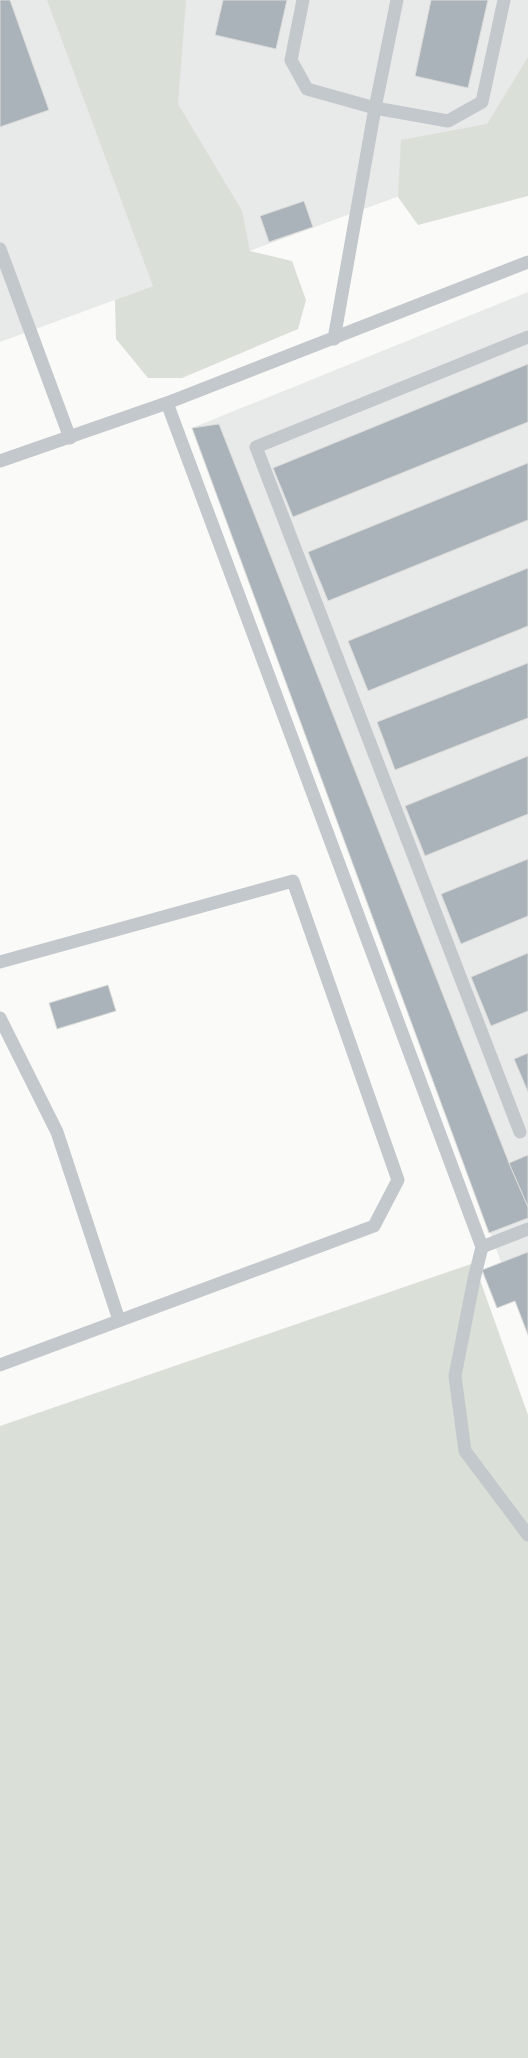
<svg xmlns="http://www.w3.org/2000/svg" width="528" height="2058" viewBox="0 0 528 2058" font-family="'Roboto Condensed',sans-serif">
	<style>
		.built { fill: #e8e9e9 }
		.green { fill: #dadfd7 }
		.building { fill: #aab3b9; stroke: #dcdcda }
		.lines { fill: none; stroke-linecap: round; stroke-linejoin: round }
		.lane { stroke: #c3c8cc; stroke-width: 13 }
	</style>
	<rect width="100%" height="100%" fill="#fafaf8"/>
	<g class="built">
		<path d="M0 0H528V149L0 342Z"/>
		<path d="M528 292V1335L192 428Z"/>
	</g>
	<g class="green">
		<path d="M47 0H186L178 104 242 211 250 251 292 261 306 300 298 329 182 378H148L116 339 115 300 153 286Z"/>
		<path d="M528 57V196L418 225 398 197 401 140 487 124Z"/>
		<path d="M474 1263 528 1415V2058H0V1426Z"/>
	</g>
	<g class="building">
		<path d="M0 0H10L49 110 0 127Z"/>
		<path d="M223 0H287L276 49 215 35Z"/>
		<path d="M431 0H488L468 88 415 76Z"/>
		<path d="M304 201 313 227 269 242 260 216Z"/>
		<path d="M528 364V422L293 517 273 468Z"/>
		<path d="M219 424 509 1163 528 1207V1218L489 1233 192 428Z"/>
		<path d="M528 463V520L328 601 308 552Z"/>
		<path d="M528 568V626L368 691 348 641Z"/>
		<path d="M528 663V718L395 770 377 722Z"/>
		<path d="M528 756V814L425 856 405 806Z"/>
		<path d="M528 859V916L461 944 441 894Z"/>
		<path d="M528 953V1011L491 1026 471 977Z"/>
		<path d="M108 985 116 1011 57 1029 49 1003Z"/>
		<path d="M528 1053V1092L514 1059Z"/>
		<path d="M528 1155V1207L509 1163Z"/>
		<path d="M528 1252V1335L515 1301 497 1308 482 1270Z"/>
	</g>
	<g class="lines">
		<g class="lane">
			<path d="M303 0 291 60 307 89 375 108 448 121 482 102 504 0"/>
			<path d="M0 249 70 438"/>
			<path d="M334 339 375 108 397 0"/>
			<path d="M167 403 482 1247 474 1279 455 1376 465 1451 528 1535"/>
			<path d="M0 461 167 403 528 262"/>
			<path d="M0 962 293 881 398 1180 374 1226 0 1365"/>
			<path d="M0 1018 57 1132 119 1320"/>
			<path d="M520 1132 256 447 528 337"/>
			<path d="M482 1247 528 1229"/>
		</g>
	</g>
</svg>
